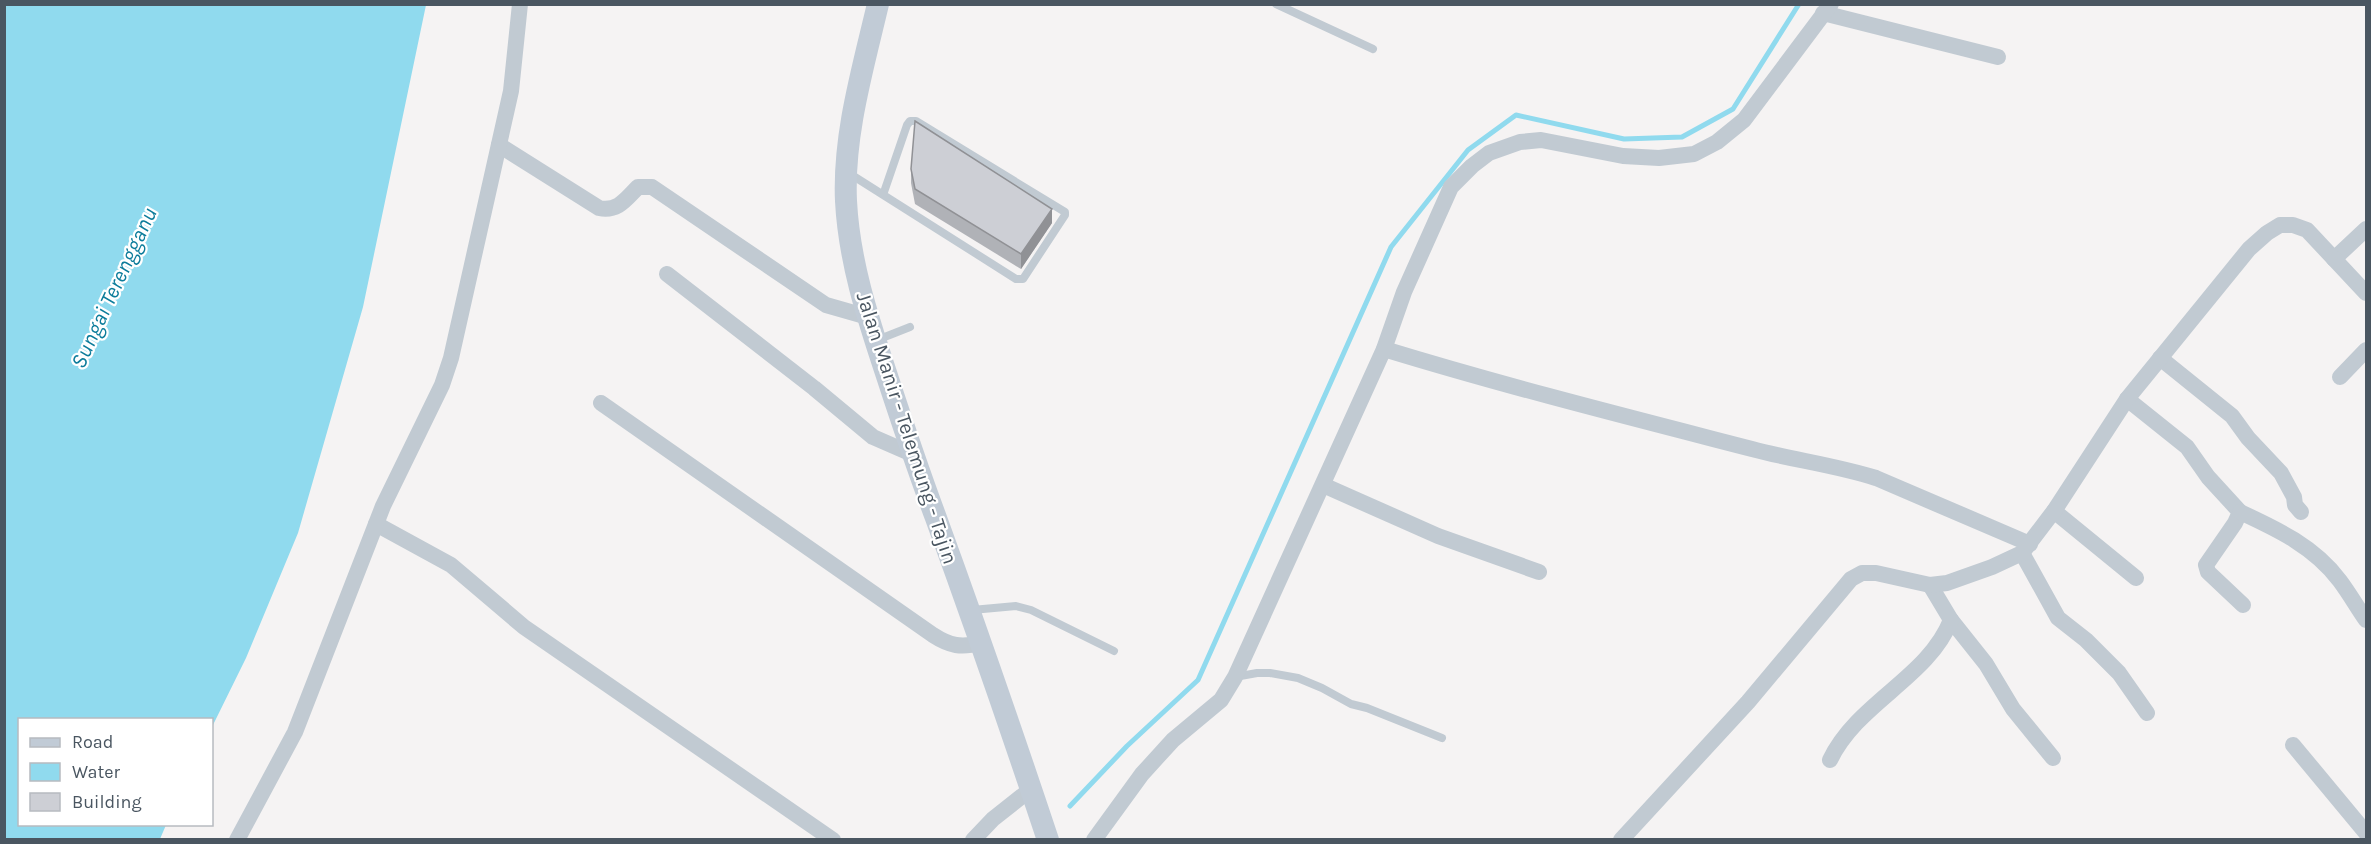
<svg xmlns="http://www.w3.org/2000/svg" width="2371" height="844" viewBox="0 0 2371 844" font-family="Karla,sans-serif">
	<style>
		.water { fill: #90daee }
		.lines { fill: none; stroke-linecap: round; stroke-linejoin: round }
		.stream { stroke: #90daee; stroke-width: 5 }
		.service { stroke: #c1cad2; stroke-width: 8 }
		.minor { stroke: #c1cad2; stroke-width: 16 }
		.secondary { stroke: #c1cbd6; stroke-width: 22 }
		.wall { fill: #b0b2b7 }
		.shaded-wall { fill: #909195 }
		.building { fill: #cdcfd5; stroke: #909195; stroke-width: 1.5 }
		.labels { text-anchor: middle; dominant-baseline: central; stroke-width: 4.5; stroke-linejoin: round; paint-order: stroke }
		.street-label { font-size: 21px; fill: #4a5661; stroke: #fff }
		.water-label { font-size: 22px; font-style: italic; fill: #0c7c9b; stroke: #fff }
	</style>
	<rect width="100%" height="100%" fill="#f5f3f3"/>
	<path class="water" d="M5 4 426 5 363 307 298 533 246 658 212 727V720H20V824L166 825 160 839H5Z"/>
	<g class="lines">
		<path class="stream" d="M1070 806 1127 746 1198 680 1391 247 1468 150 1516 115 1624 139 1682 137 1733 109 1799 4"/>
		<g class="service">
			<path d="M1276 4 1373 49"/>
			<path d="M847 172 1016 279H1023L1065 215V212L916 121H910L907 125 883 195"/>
			<path d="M877 340 910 327"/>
			<path d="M972 610 1016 606 1031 610 1114 651"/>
			<path d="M1235 677 1257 673H1270L1298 678 1322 688 1351 704 1367 708 1442 738"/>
		</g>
		<g class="minor">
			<path d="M1823 13 1998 57"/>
			<path d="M499 145 599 208C618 212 626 199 638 187H652L826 305 868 317"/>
			<path d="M2334 259 2366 229"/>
			<path d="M667 274 814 388 873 437 912 454"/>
			<path d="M1384 349C1505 386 1628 417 1752 449 1793 460 1835 465 1876 478L2030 544"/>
			<path d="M2160 358 2232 416 2248 438 2281 473 2294 497 2295 505 2301 512"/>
			<path d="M2340 377 2366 350"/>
			<path d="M2127 399 2187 447 2208 477 2240 512 2235 523 2206 565 2208 572 2243 605"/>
			<path d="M601 403 933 635C950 646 961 648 981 643"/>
			<path d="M1323 485 1438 536 1539 572"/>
			<path d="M2054 511 2136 578"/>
			<path d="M2240 512C2277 529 2315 547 2340 581 2349 593 2357 607 2366 620"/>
			<path d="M376 524 451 565 524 627 833 840"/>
			<path d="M2022 553 2058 618 2086 640 2119 673 2147 713"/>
			<path d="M1951 620 1986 664 2013 709 2053 758"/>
			<path d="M2293 745 2366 833"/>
			<path d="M1830 760C1858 702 1928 678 1951 620L1930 585"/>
			<path d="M237 840 295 732 383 506 442 385 451 358 511 91 520 4"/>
			<path d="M973 840 993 819 1031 789"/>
			<path d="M1094 840 1142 774 1173 740 1221 700 1235 677 1384 349 1404 292 1451 187 1472 166 1489 153 1520 142 1541 140 1623 156 1659 158 1694 154 1717 142 1744 120 1831 4"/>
			<path d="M1621 840 1748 702 1851 579 1862 573H1876L1930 585 1947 583 1992 567 2022 553 2054 511 2127 399 2249 249 2267 233 2280 225H2293L2307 230 2366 293"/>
		</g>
		<path class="secondary" d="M878 4C863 68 843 135 846 201 849 260 867 316 886 373 902 422 918 470 936 518 975 625 1012 732 1048 840"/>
	</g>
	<path class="wall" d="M911 169 1052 223 1021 269 915 204 911 183Z"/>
	<path class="shaded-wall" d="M1052 209V223L1021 269V254Z"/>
	<path class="building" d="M915 121 1052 209 1021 254 915 189 911 169Z"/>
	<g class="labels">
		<g class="street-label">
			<text transform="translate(907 428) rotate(72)">Jalan Manir - Telemung - Tajin</text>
		</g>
		<g class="water-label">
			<text transform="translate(114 288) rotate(-65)">Sungai Terengganu</text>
		</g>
	</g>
	<rect width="2371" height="844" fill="none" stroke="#4a5661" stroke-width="12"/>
	<rect x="18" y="718" width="195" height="108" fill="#ffffff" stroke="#b7bbc0" stroke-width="1.5"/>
	<rect x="30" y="738" width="30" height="9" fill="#c1cbd6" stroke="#b7bbc0" stroke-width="1.5"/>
	<text x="72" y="748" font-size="18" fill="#4a5661">Road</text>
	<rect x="30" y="763" width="30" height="18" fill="#90daee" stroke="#b7bbc0" stroke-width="1.5"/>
	<text x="72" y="778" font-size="18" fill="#4a5661">Water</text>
	<rect x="30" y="793" width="30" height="18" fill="#cdcfd5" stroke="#b7bbc0" stroke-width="1.5"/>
	<text x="72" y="808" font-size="18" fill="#4a5661">Building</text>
</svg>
